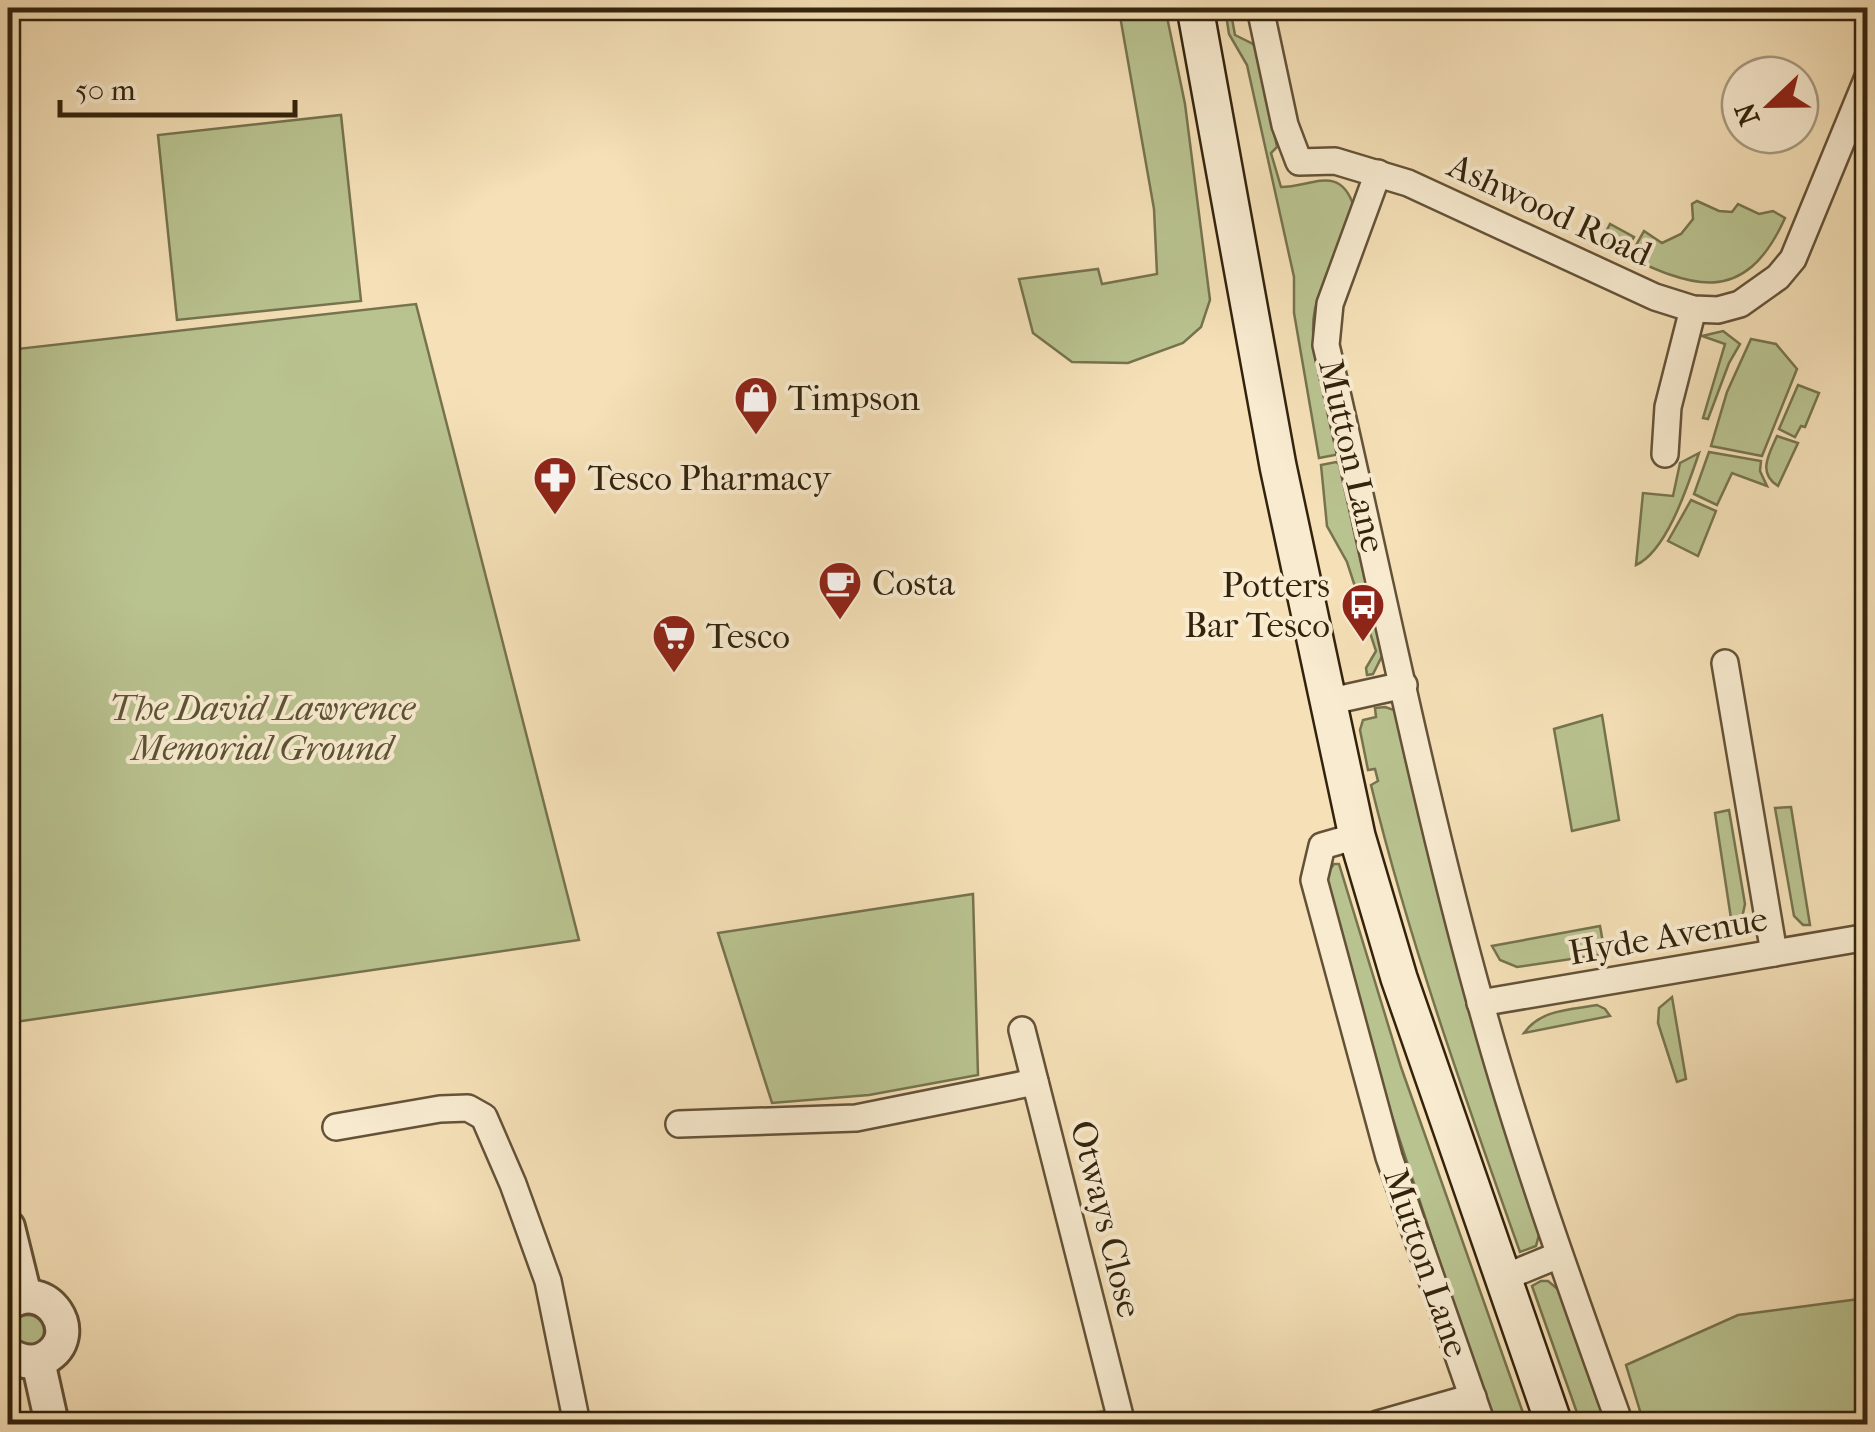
<svg xmlns="http://www.w3.org/2000/svg" width="1875" height="1432" viewBox="0 0 1875 1432" font-family="'IM FELL French Canon',serif">
	<style>
		.green { fill: #b9c390; stroke: #76734e; stroke-width: 2.5 }
		.lines { fill: none; stroke-linecap: round; stroke-linejoin: round }
		.minor-casing { stroke: #645238; stroke-width: 30 }
		.tertiary-casing { stroke: #645238; stroke-width: 38 }
		.secondary-casing { stroke: #33230d; stroke-width: 40 }
		.minor { stroke: #f8ebd0; stroke-width: 25 }
		.tertiary { stroke: #f8ebd0; stroke-width: 32 }
		.secondary { stroke: #f8ebd0; stroke-width: 35 }
		.labels { text-anchor: middle; dominant-baseline: central; stroke-width: 8; stroke-linejoin: round; paint-order: stroke }
		.street-label { font-size: 35px; fill: #33230d; stroke: #f8ebd0 }
		.poi-label { font-size: 35px; fill: #33230d; stroke: #f8ebd0; text-anchor: start }
		.park-label { font-size: 35px; font-style: italic; fill: #5b5334; stroke: #f8ebd0 }
	</style>
	<rect width="100%" height="100%" fill="#f5e0b7"/>
	<filter id="stains"><feTurbulence type="fractalNoise" baseFrequency=".002" numOctaves="4"/><feColorMatrix values="0 0 0 0 .2 0 0 0 0 .09 0 0 0 0 .02 0 0 0 .5 -.17"/></filter>
	<radialGradient id="worn" r=".72"><stop offset=".6" stop-color="#630" stop-opacity="0"/><stop offset="1" stop-color="#630" stop-opacity=".3"/></radialGradient>
	<g class="green">
		<path d="M1225 8H1230L1235 35 1253 44 1259 54 1277 147 1271 153 1281 187C1312 187 1340 163 1354 207 1350 243 1323 274 1315 309 1306 351 1330 412 1340 454L1319 458 1294 313V277L1247 65 1229 34Z"/>
		<path d="M1166 12 1185 104 1210 300 1201 327 1183 343 1128 363 1072 362 1033 333 1019 279 1098 269 1102 284 1157 274 1154 209 1120 16Z"/>
		<path d="M341 115 361 301 177 320 158 135Z"/>
		<path d="M1697 201 1719 211 1732 212 1738 204 1759 214 1773 211 1785 218C1739 320 1678 279 1600 244L1610 224 1634 237 1630 244 1635 247 1644 231 1662 243 1681 234 1693 219 1692 204Z"/>
		<path d="M416 304 579 940 8 1023V350Z"/>
		<path d="M1723 331 1740 344 1729 363 1708 419 1703 418 1725 344 1702 336Z"/>
		<path d="M1751 339 1776 344 1797 369 1762 456 1711 446 1727 392Z"/>
		<path d="M1798 385 1819 393 1805 427 1801 426 1795 437 1779 429Z"/>
		<path d="M1777 436 1798 443 1778 486C1757 473 1769 454 1777 436Z"/>
		<path d="M1709 452 1761 461 1760 471 1767 486 1732 473 1717 505 1694 494Z"/>
		<path d="M1699 453C1688 485 1667 551 1636 565L1643 493 1673 496 1680 463Z"/>
		<path d="M1336 462 1342 466 1384 652 1373 674 1367 675 1366 668 1376 651 1347 562 1327 526 1321 465Z"/>
		<path d="M1691 500 1716 511 1698 556 1668 541Z"/>
		<path d="M1856 617H1867V690Z"/>
		<path d="M1385 707 1394 710 1400 719 1450 939 1540 1231 1536 1246 1520 1252C1465 1098 1410 944 1371 785L1378 781 1375 769 1368 770 1360 730 1363 720 1376 717 1375 708Z"/>
		<path d="M1602 715 1619 820 1572 831 1554 729Z"/>
		<path d="M1791 807 1810 925H1803L1794 916 1775 808Z"/>
		<path d="M1729 810 1745 904 1742 918 1732 925 1715 813Z"/>
		<path d="M1334 864H1339L1401 1067 1527 1424H1493L1382 1086 1326 875Z"/>
		<path d="M973 894 978 1075 869 1095 772 1103 718 933Z"/>
		<path d="M1600 926 1605 954 1517 967 1500 960 1492 946Z"/>
		<path d="M1672 997 1686 1079 1677 1082 1658 1023 1659 1008Z"/>
		<path d="M1597 1005 1605 1009 1610 1016 1524 1033C1541 1009 1570 1010 1597 1005Z"/>
		<path d="M1541 1281H1548L1560 1291 1606 1424H1581L1532 1286Z"/>
		<path d="M1867 1298V1424H1644L1626 1365 1738 1315Z"/>
		<circle cx="28" cy="1331" r="16"/>
		<path d="M1106 1411 1108 1424 1006 1422Z"/>
	</g>
	<g class="lines">
		<defs>
			<g id="minor">
				<path d="M1260 8 1285 125 1299 162 1335 161 1408 183 1655 297 1693 309 1718 310 1740 304 1778 277 1793 259 1868 77"/>
				<path d="M1378 173 1330 304 1326 345C1377 563 1420 785 1480 1001 1519 1144 1570 1285 1620 1424"/>
				<path d="M1665 454 1668 407 1693 309"/>
				<path d="M1725 663 1774 953"/>
				<path d="M1327 702 1404 685"/>
				<path d="M1357 836 1322 846 1314 880 1389 1157 1482 1424"/>
				<path d="M1480 1003 1868 937"/>
				<path d="M1022 1030 1122 1424"/>
				<path d="M679 1124 856 1118 1035 1082"/>
				<path d="M336 1127 440 1109 468 1108 484 1117 513 1184 548 1281 577 1424"/>
				<path d="M1503 1278 1559 1255"/>
				<path d="M1378 1424 1473 1397"/>
			</g>
			<g id="tertiary">
				<path d="M8 1227 25 1296"/>
				<path d="M8 1304C46 1276 86 1335 45 1358 32 1365 19 1361 8 1354"/>
				<path d="M38 1361 52 1424"/>
			</g>
			<path id="secondary" d="M1195 8 1278 466 1357 836 1399 978 1554 1424"/>
		</defs>
		<use href="#minor" class="minor-casing"/>
		<use href="#tertiary" class="tertiary-casing"/>
		<use href="#secondary" class="secondary-casing"/>
		<use href="#minor" class="minor"/>
		<use href="#tertiary" class="tertiary"/>
		<use href="#secondary" class="secondary"/>
	</g>
	<defs>
		<symbol id="shop-pin" viewBox="-11 -11 22 30"><path d="M0 17L-7.5 6A9.5 9.5 0 1 1 7.5 6Z" fill="#8f2418" stroke="#f8ebd0"/><path d="M-5-2.5h2.3a2.7 3.5 0 0 1 5.4 0H5L5.5 6h-11ZM-1.5-2.5h3a1.5 2.3 0 0 0-3 0Z" fill="#fff"/></symbol>
		<symbol id="pharmacy-pin" viewBox="-11 -11 22 30"><path d="M0 17L-7.5 6A9.5 9.5 0 1 1 7.5 6Z" fill="#8f2418" stroke="#f8ebd0"/><path d="M-2-6h4v4h4v4h-4v4h-4v-4h-4v-4h4Z" fill="#fff"/></symbol>
		<symbol id="cafe-pin" viewBox="-11 -11 22 30"><path d="M0 17L-7.5 6A9.5 9.5 0 1 1 7.5 6Z" fill="#8f2418" stroke="#f8ebd0"/><path d="M-5.5-4.5H6V0H3Q3 3.5 0 3.5H-2.5Q-5.5 3.5-5.5 0ZM3-3.2v2h1.7v-2ZM-6 4.5H4V6H-6Z" fill="#fff"/></symbol>
		<symbol id="bus-pin" viewBox="-11 -11 22 30"><path d="M0 17L-7.5 6A9.5 9.5 0 1 1 7.5 6Z" fill="#8f2418" stroke="#f8ebd0"/><path d="M-5-6H5V4H4V6H2V4H-2V6H-4V4H-5ZM-3.5-4V0h7V-4ZM-3.5 1.2v1.5H-2V1.2ZM2 1.2v1.5H3.5V1.2Z" fill="#fff"/></symbol>
		<symbol id="supermarket-pin" viewBox="-11 -11 22 30"><path d="M0 17L-7.5 6A9.5 9.5 0 1 1 7.5 6Z" fill="#8f2418" stroke="#f8ebd0"/><path d="M-6-5.5h2.5l.6 2H6L4.5 2H-2.5L-4.4-4H-6ZM-1.5 3.2a1.3 1.3 0 1 0 .1 0ZM3 3.2a1.3 1.3 0 1 0 .1 0Z" fill="#fff"/></symbol>
	</defs>
	<g fill-rule="evenodd">
		<use href="#shop-pin" x="731" y="373" width="50" height="68"/>
		<use href="#pharmacy-pin" x="530" y="453" width="50" height="68"/>
		<use href="#cafe-pin" x="815" y="558" width="50" height="68"/>
		<use href="#bus-pin" x="1338" y="580" width="50" height="68"/>
		<use href="#supermarket-pin" x="649" y="611" width="50" height="68"/>
	</g>
	<g class="labels">
		<g class="street-label">
			<text transform="translate(1550 210) rotate(25)">Ashwood Road</text>
			<text transform="translate(1352 456) rotate(77)">Mutton Lane</text>
			<text transform="translate(1668 936) rotate(-10)">Hyde Avenue</text>
			<text transform="translate(1106 1219) rotate(76)">Otways Close</text>
			<text transform="translate(1426 1263) rotate(71)">Mutton Lane</text>
		</g>
		<g class="poi-label">
			<text x="788" y="398">Timpson</text>
			<text x="588" y="478">Tesco Pharmacy</text>
			<text x="872" y="583">Costa</text>
			<text x="1330" y="585" text-anchor="end">Potters<tspan x="1330" dy="40">Bar Tesco</tspan></text>
			<text x="706" y="636">Tesco</text>
		</g>
		<g class="park-label">
			<text x="262" y="708">The David Lawrence<tspan x="262" dy="40">Memorial Ground</tspan></text>
		</g>
	</g>
	<rect width="1875" height="1432" fill="none" stroke="#f5e0b7" stroke-width="40"/>
	<rect x="10" y="10" width="1855" height="1412" fill="none" stroke="#33230d" stroke-width="5"/>
	<rect x="20" y="20" width="1835" height="1392" fill="none" stroke="#33230d" stroke-width="2.5"/>
	<g transform="translate(1770 105) rotate(248)"><circle r="48" fill="#f8ebd0" stroke="#a99b82" stroke-width="2.5"/>
	<path d="M0-8L18 38L0 25L-18 38Z" fill="#8f2418"/>
	<text y="-15" font-size="28" font-weight="bold" text-anchor="middle" fill="#33230d">N</text>
	</g>
	<path d="M60 100v15h235v-15" fill="none" stroke="#33230d" stroke-width="5"/>
	<text x="75" y="100" font-size="30" fill="#33230d" stroke="#f8ebd0" stroke-width="8" paint-order="stroke">50 m</text>
	<rect width="100%" height="100%" filter="url(#stains)"/>
	<rect width="100%" height="100%" fill="url(#worn)"/>
</svg>
